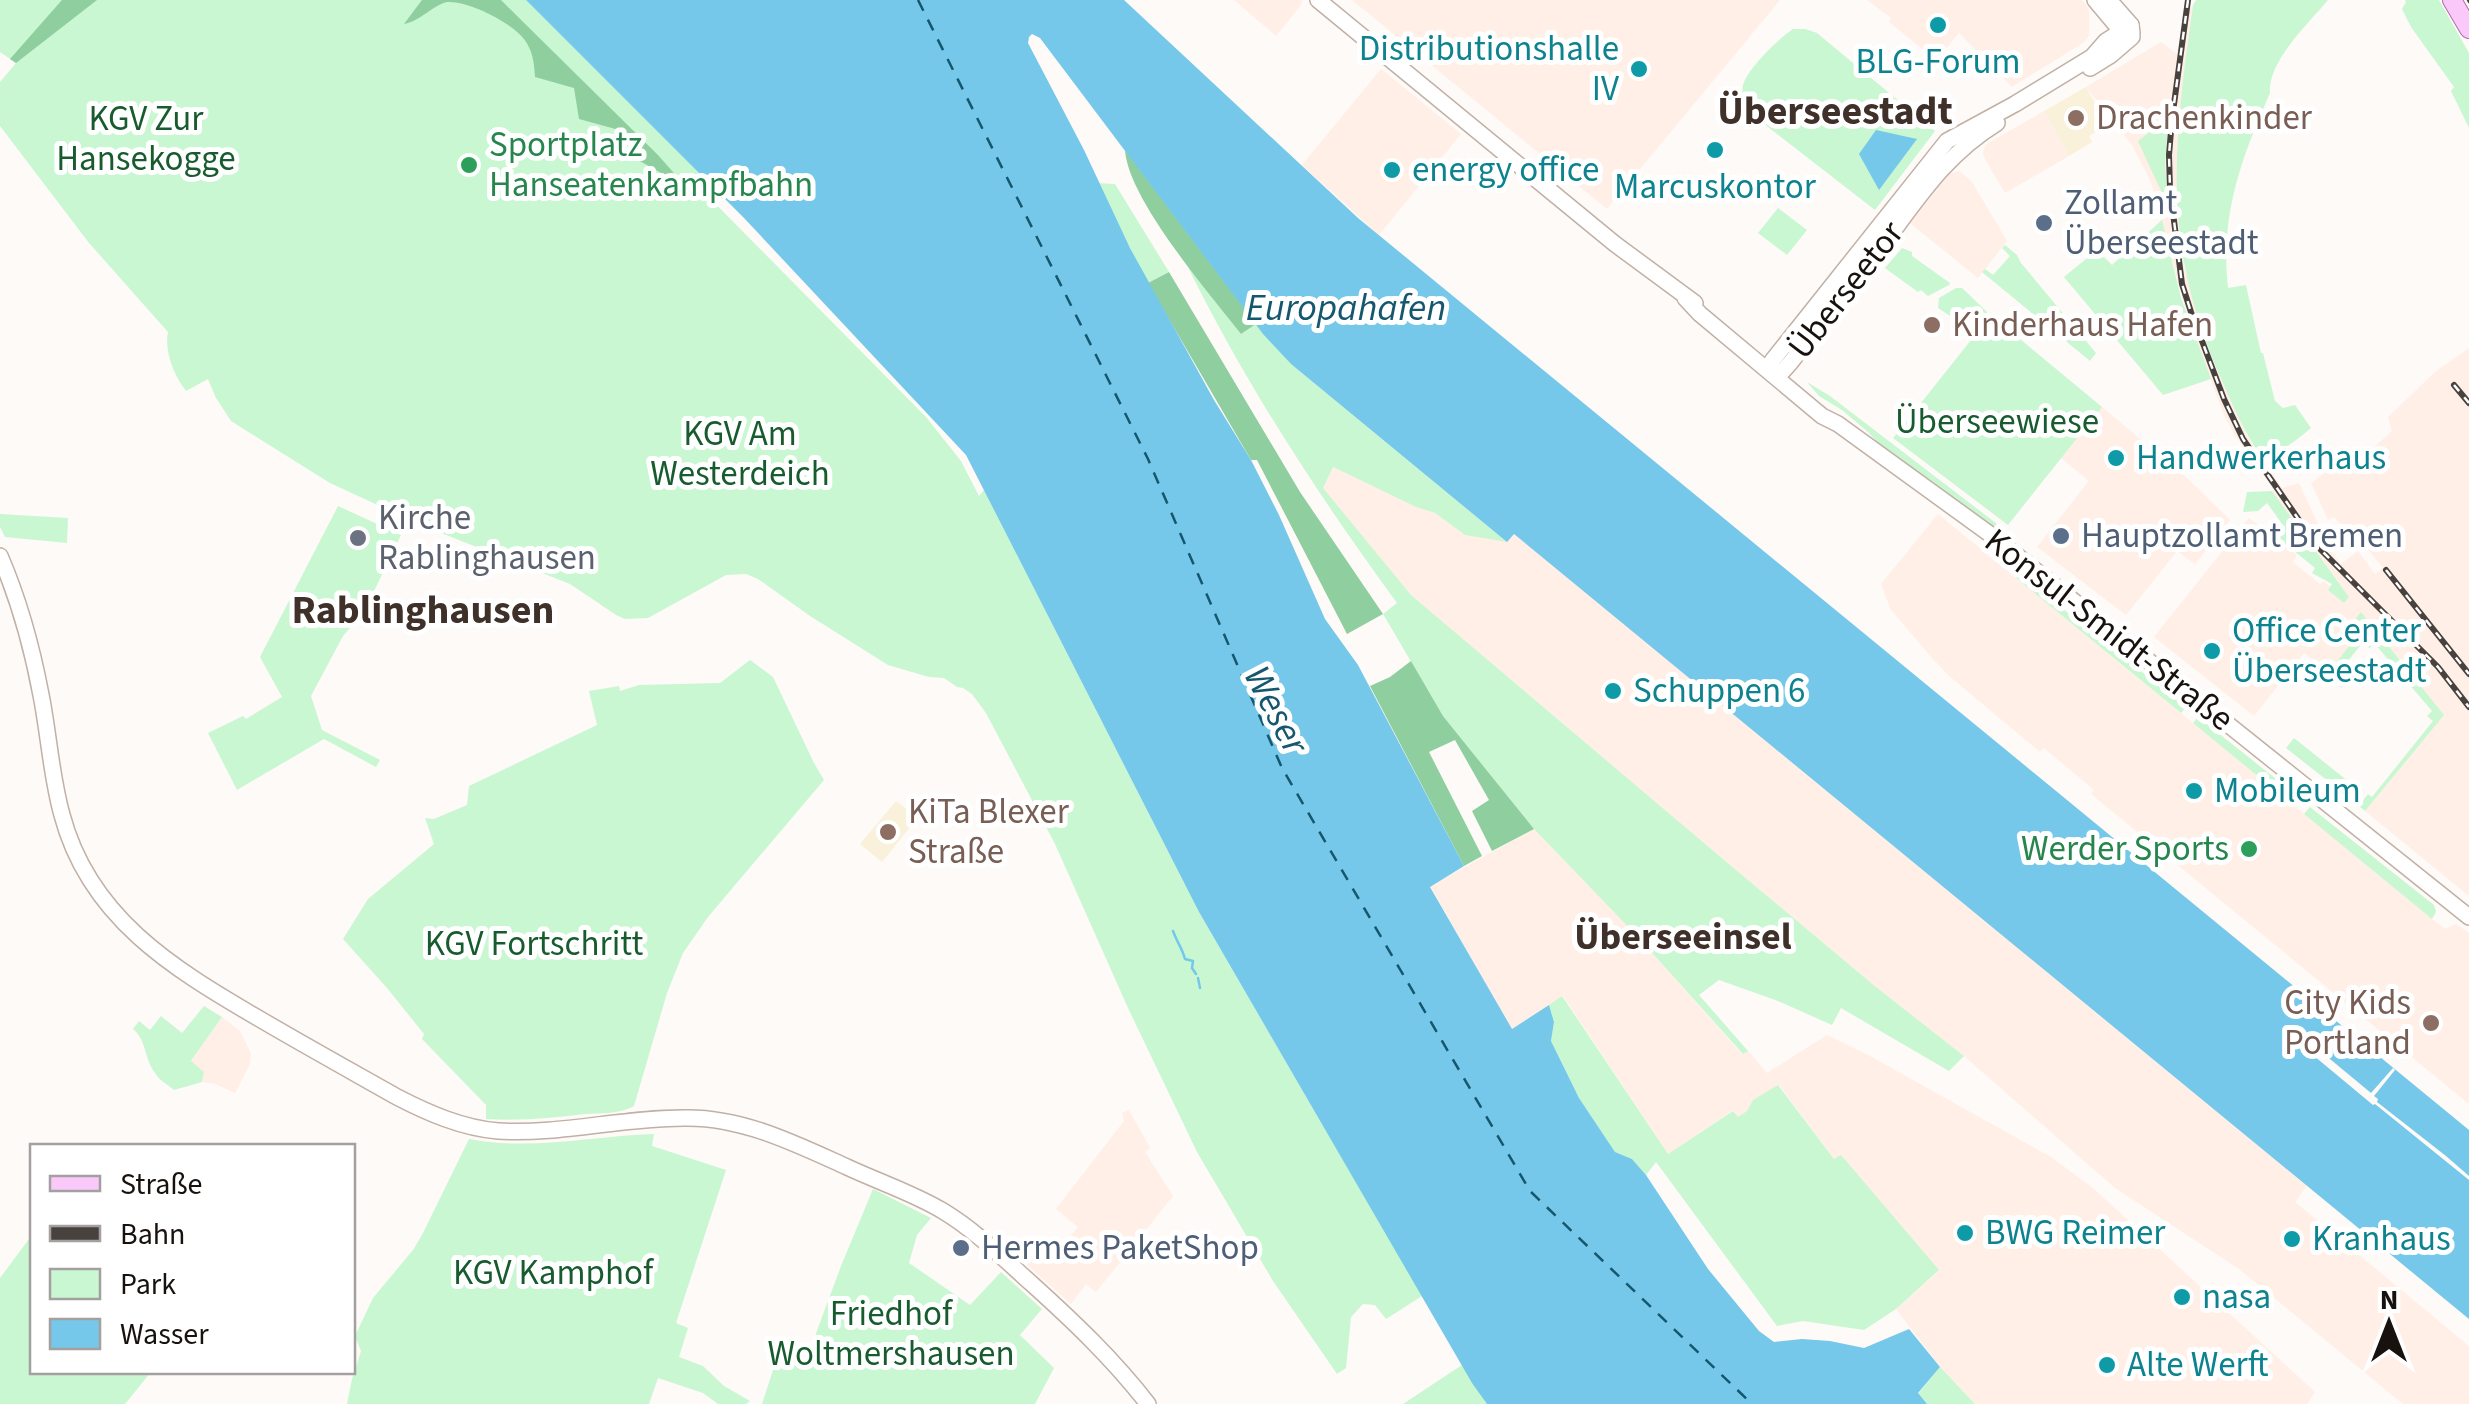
<svg xmlns="http://www.w3.org/2000/svg" width="2469" height="1404" viewBox="0 0 2469 1404" font-family="'Source Sans 3',sans-serif">
	<style>
		.built { fill: #ffefe6; fill-rule: evenodd }
		.education { fill: #faf1db }
		.green { fill: #c9f7d2 }
		.forest { fill: #8fce9e }
		.water { fill: #75c8e9 }
		.pier { fill: #fefaf8 }
		.lines { fill: none; stroke-linecap: round; stroke-linejoin: round }
		.stream { stroke: #75c8e9; stroke-width: 2.5 }
		.ferry { stroke: #14576e; stroke-width: 2.5; stroke-dasharray: 12 10; stroke-linecap: butt }
		.secondary-casing { stroke: #c1b0a5; stroke-width: 18 }
		.primary-casing { stroke: #aa70a5; stroke-width: 20 }
		.secondary { stroke: #fff; stroke-width: 15 }
		.primary { stroke: #fbc8fa; stroke-width: 18 }
		.tram { stroke: #48423f; stroke-width: 2.5 }
		.rail-casing { stroke: #48423f; stroke-width: 6 }
		.rail { stroke: #fff; stroke-width: 2.5; stroke-dasharray: 8; stroke-linecap: butt }
		.culture-dot { fill: #0f9aa8; stroke: #fff; stroke-width: 4 }
		.education-dot { fill: #8d6e63; stroke: #fff; stroke-width: 4 }
		.leisure-dot { fill: #2e9e5b; stroke: #fff; stroke-width: 4 }
		.service-dot { fill: #5c6f8a; stroke: #fff; stroke-width: 4 }
		.worship-dot { fill: #6b7280; stroke: #fff; stroke-width: 4 }
		.labels { text-anchor: middle; dominant-baseline: central; stroke-width: 10; stroke-linejoin: round; paint-order: stroke }
		.culture-label { font-size: 35px; fill: #0d838f; stroke: #fff; text-anchor: start }
		.education-label { font-size: 35px; fill: #785e54; stroke: #fff; text-anchor: start }
		.park-label { font-size: 35px; fill: #175b2f; stroke: #fff }
		.leisure-label { font-size: 35px; fill: #27864d; stroke: #fff; text-anchor: start }
		.service-label { font-size: 35px; fill: #4e5e75; stroke: #fff; text-anchor: start }
		.street-label { font-size: 35px; fill: #18120e; stroke: #fff }
		.worship-label { font-size: 35px; fill: #5b616d; stroke: #fff; text-anchor: start }
		.water-label { font-size: 38px; font-style: italic; fill: #14576e; stroke: #fff }
		.neighbourhood-label { font-size: 38px; font-weight: bold; fill: #3f3129; stroke: #fff }
		.quarter-label { font-size: 40px; font-weight: bold; fill: #3f3129; stroke: #fff }
	</style>
	<rect width="100%" height="100%" fill="#fefaf8"/>
	<g class="built">
		<path d="M1234 0H1302L1301 5 1276 36Z"/>
		<path d="M1352 0H1780L1607 209Z"/>
		<path d="M1867 0H2082L2089 9V36L2083 43 2012 87 1959 33 1936 60 1889 22 1891 18Z"/>
		<path d="M2193 5 2178 130 2177 183 2185 271 2215 363 2247 436 2282 488 2299 483 2330 550 2341 564 2358 551 2375 574 2383 568 2360 540 2357 542 2334 517 2328 520 2311 483 2336 465 2340 466 2366 445 2372 449 2392 431 2388 417 2435 372 2469 348V896L2365 811 2444 715 2374 629 2335 677 2304 653 2254 716 2154 637 2249 518 2297 555 2293 562 2320 584 2323 581 2331 587 2329 590 2344 602 2349 597 2272 491 2273 489 2234 434 2225 417 2189 323 2151 182 2132 145 2086 87 2161 42 2177 54 2183 17ZM2167 110 2169 111 2165 164 2166 201 2139 141 2151 131Z"/>
		<path d="M1381 69 1461 134 1379 235 1302 165Z"/>
		<path d="M2044 111 2069 156 2005 193 1986 161 1983 153 1985 147 1987 144Z"/>
		<path d="M1959 171 1972 182 2007 241 1978 278 1910 223 1949 174Z"/>
		<path d="M2102 407 2189 480 2230 520 2195 564 2177 551 2126 615 2037 547 2089 481 2061 458Z"/>
		<path d="M1333 467 1416 507 1435 513 1465 535 1513 533 2307 1186 2295 1202 2469 1346V1404H2403L2239 1269 2115 1188 1964 1056 1876 987 1730 865 1411 595 1322 488Z"/>
		<path d="M1938 514 2432 919 2445 929 2456 924 2469 933V1104L2091 794 2094 790 2044 748 2040 752 1949 676 1933 659 1891 610 1881 584Z"/>
		<path d="M1534 829 1636 935 1742 1054 1748 1051 1767 1073 1827 1035 1868 1055 2051 1157 2093 1188 2315 1392 2307 1404H1975L1940 1367 1896 1309 1939 1271 1840 1156 1835 1160 1779 1085 1753 1100 1747 1111 1738 1118 1732 1111 1668 1154 1563 996 1512 1030 1430 886Z"/>
		<path d="M222 1017 240 1031 251 1054 250 1064 235 1093 215 1084 202 1082 204 1072 191 1062Z"/>
		<path d="M1129 1110 1150 1148 1145 1152 1173 1196 1096 1292 1086 1284 1071 1304 1025 1263 1042 1242 1056 1255 1078 1227 1056 1209 1124 1121 1122 1113Z"/>
	</g>
	<g class="education">
		<path d="M2086 87 2108 125 2089 136 2092 142 2069 156 2044 111Z"/>
		<path d="M896 801 913 814 915 821 882 862 860 844Z"/>
	</g>
	<g class="green">
		<path d="M0 0H526L701 175 695 183 926 417 961 461 979 496 984 490 1199 912 1422 1296 1386 1319 1375 1305 1363 1304 1351 1317 1346 1368 1337 1374 1273 1281 1197 1152 1128 1008 1055 844 986 713 972 694 963 688 957 687 944 678 929 677 888 665 810 616 758 579 746 574 726 575 648 618 625 619 616 615 570 584 421 525 330 483 231 421 216 398 208 379 186 391C174 376 164 351 168 332L89 243 0 126V82L16 63 0 52Z"/>
		<path d="M2196 0H2328C2309 23 2267 62 2270 93 2241 159 2220 215 2228 288L2246 285 2261 353H2263L2275 401 2283 408 2295 405 2311 428C2295 441 2282 453 2261 456 2243 431 2232 403 2219 374 2205 342 2193 307 2186 272 2167 184 2181 93 2193 5Z"/>
		<path d="M2405 0H2439L2469 53V128L2451 91 2454 87 2411 27 2402 9 2406 2Z"/>
		<path d="M1793 29H1805L1817 33 1935 131 1875 210 1746 110C1743 102 1741 94 1743 85 1747 69 1779 38 1793 29Z"/>
		<path d="M2167 110 2169 111 2165 164 2168 206 2138 141 2151 131Z"/>
		<path d="M1097 183 1115 184 1169 272 1148 283Z"/>
		<path d="M1778 208 1807 230 1787 255 1758 233Z"/>
		<path d="M2162 220 2181 298 2211 379 2163 395 2064 277 2097 250 2112 265Z"/>
		<path d="M2005 245 2017 255 2021 263 2096 353 2090 361 1982 272 1985 269 1993 275 2010 256 2002 248Z"/>
		<path d="M1902 248 1912 252V256L1950 283 1949 285 1928 296 1921 290 1918 292 1885 268Z"/>
		<path d="M1185 261 1241 334 1256 324 1291 364 1507 542 1465 535 1435 513 1416 507 1333 467 1323 488 1411 595 1730 865 1876 987 1964 1056 1949 1071 1841 1008 1832 1025 1778 1001 1719 980 1699 995 1748 1051 1743 1054 1636 935 1534 829 1443 716 1383 614 1397 603C1318 495 1244 382 1185 261Z"/>
		<path d="M1956 288H1962L1987 312 1986 316 1970 329 1938 308 1939 298Z"/>
		<path d="M1991 315 2102 407 2008 525 1893 438Z"/>
		<path d="M1807 382 1830 396 1997 524 1995 528 1973 512 1971 513 1970 509 1926 477 1919 478 1888 454 1868 432 1842 410 1819 396Z"/>
		<path d="M2272 491 2349 597 2344 603 2328 590 2332 584 2312 573 2315 568 2277 537 2285 528 2267 503 2258 511 2243 512 2247 492Z"/>
		<path d="M338 506 401 535 364 612 343 636 311 696 322 730 380 760 376 767 324 739 237 790 208 733 243 716 246 719 282 697 260 657Z"/>
		<path d="M0 514 68 518 67 543 5 537 0 527Z"/>
		<path d="M2018 573 2186 707 2181 713 2015 577Z"/>
		<path d="M2361 612 2444 715 2365 811 2359 806 2368 794 2372 797 2433 721 2427 716 2432 711 2375 644 2369 648 2362 643 2336 676 2345 684 2342 688 2330 677 2331 674 2319 664 2322 661 2332 668 2357 636 2359 637 2366 629 2356 618Z"/>
		<path d="M750 660 773 677 814 763 824 780 708 917 683 953 667 993 634 1106C620 1114 602 1113 585 1114 552 1118 519 1121 486 1119V1105L422 1039 424 1034 387 988 343 939 368 899 434 844 425 818 434 819 467 805 469 786 597 725 589 691 619 686 620 691 639 685 720 683Z"/>
		<path d="M2198 717 2295 794 2288 801 2193 723Z"/>
		<path d="M2294 738 2364 794 2356 803 2286 748Z"/>
		<path d="M2310 807 2434 905 2436 912 2432 919 2304 814Z"/>
		<path d="M1562 996 1668 1154 1733 1111 1738 1117 1747 1111 1753 1100 1778 1085 1834 1159 1841 1155 1939 1270 1896 1309 1864 1330 1803 1321 1777 1326 1656 1162 1646 1175 1632 1159 1615 1152 1579 1098 1551 1041 1554 1022 1549 1005Z"/>
		<path d="M204 1006 222 1017 191 1061 204 1072 202 1082 174 1090C168 1085 159 1080 155 1073 144 1058 147 1041 133 1029L139 1021 150 1030 161 1016 182 1033Z"/>
		<path d="M654 1134 652 1146 726 1170 676 1323 688 1328 679 1357 703 1366 724 1386 750 1401 746 1404H718L703 1393 658 1378 649 1404H347L352 1379 361 1351 355 1336 373 1298 413 1250 423 1233 469 1139C530 1151 592 1136 654 1134Z"/>
		<path d="M873 1189 931 1218 917 1235 909 1263 970 1305 1001 1272 1042 1309 1020 1335 1054 1368 1035 1404H762L778 1355 805 1363 841 1266Z"/>
		<path d="M32 1235V1372H151L125 1404H0V1278Z"/>
		<path d="M1462 1365 1487 1404H1403Z"/>
		<path d="M1940 1367 1975 1404H1927L1918 1394Z"/>
	</g>
	<g class="forest">
		<path d="M62 0H97L16 63 10 59Z"/>
		<path d="M422 0H501L658 155 680 180 679 183 638 160 632 145 619 130 579 119 574 88 535 77C534 63 533 51 524 39 512 23 468 0 447 2 431 6 421 21 404 24Z"/>
		<path d="M1125 150 1256 324 1241 334C1209 293 1128 199 1125 150Z"/>
		<path d="M1169 272 1300 492 1383 614 1347 634 1257 460H1251L1148 283Z"/>
		<path d="M1411 661 1443 716 1534 829 1492 851 1472 811 1489 800 1455 740 1429 752 1482 856 1464 866 1370 686 1390 677Z"/>
	</g>
	<g class="water">
		<path d="M526 0H1124L1358 218 2469 1130V1319L1514 534 1507 542 1291 364 1263 334 1040 38 1032 34 1029 37 1028 43 1084 150 1130 248 1214 400 1251 460 1279 515 1325 619 1358 665 1464 866 1430 887 1512 1029 1549 1005 1554 1022 1551 1041 1579 1098 1615 1152 1632 1159 1646 1175 1708 1269 1759 1331 1774 1342 1802 1339 1830 1341 1864 1348 1909 1329 1940 1367 1918 1393 1927 1404H1487L1472 1383 1199 912 966 455 744 218Z"/>
		<path d="M1876 130 1917 139 1879 190 1859 154Z"/>
	</g>
	<path class="pier" d="M2291 1030H2295L2371 1093 2393 1068 2395 1070 2374 1096 2378 1099 2377 1102 2446 1156 2469 1176V1180L2375 1104 2373 1105 2290 1036Z"/>
	<g class="lines">
		<g class="stream">
			<path d="M1173 931C1177 942 1182 948 1185 959L1193 961 1192 968 1196 974"/>
			<path d="M1198 978 1200 988"/>
		</g>
		<path class="ferry" d="M918 0 1148 459 1282 768 1530 1191 1752 1404"/>
		<defs>
			<g id="secondary">
				<path d="M1318 0 1615 244 1695 303"/>
				<path d="M2095 0 2121 31 2130 36"/>
				<path d="M2109 0 2131 25 2132 33"/>
				<path d="M2090 68 2111 55 2132 37"/>
				<path d="M1685 298 1700 314 1822 416 1838 424 1991 535 2469 917"/>
				<path d="M1772 374V361L1947 141 2015 104 2092 57 2106 41 2131 25"/>
				<path d="M1772 374 1783 371 1791 362C1818 327 1845 293 1872 259 1913 207 1940 158 1997 123"/>
				<path d="M0 556C19 600 32 647 41 695 49 735 51 776 62 815 89 917 172 968 258 1018 304 1045 351 1071 397 1097 428 1113 462 1128 498 1131 561 1135 624 1117 688 1118 744 1118 796 1144 847 1167 879 1182 913 1193 943 1211 976 1231 1004 1259 1032 1284 1074 1322 1113 1359 1148 1404"/>
			</g>
			<path id="primary" d="M2452 0 2469 29"/>
		</defs>
		<use href="#secondary" class="secondary-casing"/>
		<use href="#primary" class="primary-casing"/>
		<use href="#secondary" class="secondary"/>
		<use href="#primary" class="primary"/>
		<path class="tram" d="M2468 0 2469 2"/>
		<defs>
			<g id="rail">
				<path d="M2188 0 2172 119 2169 155 2170 189 2182 284 2191 312 2224 399 2243 439 2317 546 2438 667 2469 707"/>
				<path d="M2454 385 2469 403"/>
				<path d="M2386 570 2469 674"/>
			</g>
		</defs>
		<use href="#rail" class="rail-casing"/>
		<use href="#rail" class="rail"/>
	</g>
	<g class="culture-dot">
		<circle cx="1938" cy="25" r="10"/>
		<circle cx="1639" cy="69" r="10"/>
		<circle cx="1715" cy="150" r="10"/>
		<circle cx="1392" cy="170" r="10"/>
		<circle cx="2116" cy="458" r="10"/>
		<circle cx="2212" cy="651" r="10"/>
		<circle cx="1613" cy="691" r="10"/>
		<circle cx="2194" cy="791" r="10"/>
		<circle cx="1965" cy="1233" r="10"/>
		<circle cx="2292" cy="1239" r="10"/>
		<circle cx="2182" cy="1297" r="10"/>
		<circle cx="2107" cy="1365" r="10"/>
	</g>
	<g class="education-dot">
		<circle cx="2076" cy="118" r="10"/>
		<circle cx="1932" cy="325" r="10"/>
		<circle cx="888" cy="832" r="10"/>
		<circle cx="2431" cy="1023" r="10"/>
	</g>
	<g class="leisure-dot">
		<circle cx="469" cy="165" r="10"/>
		<circle cx="2249" cy="849" r="10"/>
	</g>
	<g class="service-dot">
		<circle cx="2044" cy="223" r="10"/>
		<circle cx="2061" cy="536" r="10"/>
		<circle cx="961" cy="1248" r="10"/>
	</g>
	<circle class="worship-dot" cx="358" cy="538" r="10"/>
	<g class="labels">
		<g class="culture-label">
			<text x="1619" y="49" text-anchor="end">Distributionshalle<tspan x="1619" dy="40">IV</tspan></text>
			<text x="1938" y="62" text-anchor="middle">BLG-Forum</text>
			<text x="1412" y="170">energy office</text>
			<text x="1715" y="187" text-anchor="middle">Marcuskontor</text>
			<text x="2136" y="458">Handwerkerhaus</text>
			<text x="2232" y="631">Office Center<tspan x="2232" dy="40">Überseestadt</tspan></text>
			<text x="1633" y="691">Schuppen 6</text>
			<text x="2214" y="791">Mobileum</text>
			<text x="1985" y="1233">BWG Reimer</text>
			<text x="2312" y="1239">Kranhaus</text>
			<text x="2202" y="1297">nasa</text>
			<text x="2127" y="1365">Alte Werft</text>
		</g>
		<g class="education-label">
			<text x="2096" y="118">Drachenkinder</text>
			<text x="1952" y="325">Kinderhaus Hafen</text>
			<text x="908" y="812">KiTa Blexer<tspan x="908" dy="40">Straße</tspan></text>
			<text x="2411" y="1003" text-anchor="end">City Kids<tspan x="2411" dy="40">Portland</tspan></text>
		</g>
		<g class="park-label">
			<text x="146" y="119">KGV Zur<tspan x="146" dy="40">Hansekogge</tspan></text>
			<text x="1997" y="422">Überseewiese</text>
			<text x="740" y="434">KGV Am<tspan x="740" dy="40">Westerdeich</tspan></text>
			<text x="534" y="944">KGV Fortschritt</text>
			<text x="553" y="1273">KGV Kamphof</text>
			<text x="891" y="1314">Friedhof<tspan x="891" dy="40">Woltmershausen</tspan></text>
		</g>
		<g class="leisure-label">
			<text x="489" y="145">Sportplatz<tspan x="489" dy="40">Hanseatenkampfbahn</tspan></text>
			<text x="2229" y="849" text-anchor="end">Werder Sports</text>
		</g>
		<g class="service-label">
			<text x="2064" y="203">Zollamt<tspan x="2064" dy="40">Überseestadt</tspan></text>
			<text x="2081" y="536">Hauptzollamt Bremen</text>
			<text x="981" y="1248">Hermes PaketShop</text>
		</g>
		<g class="street-label">
			<text transform="translate(1846 290) rotate(-52)">Überseetor</text>
			<text transform="translate(2109 630) rotate(38)">Konsul-Smidt-Straße</text>
		</g>
		<g class="worship-label">
			<text x="378" y="518">Kirche<tspan x="378" dy="40">Rablinghausen</tspan></text>
		</g>
		<g class="water-label">
			<text x="1346" y="308">Europahafen</text>
			<text transform="translate(1276 710) rotate(62)">Weser</text>
		</g>
		<g class="neighbourhood-label">
			<text x="1683" y="937">Überseeinsel</text>
		</g>
		<g class="quarter-label">
			<text x="1835" y="111">Überseestadt</text>
			<text x="423" y="610">Rablinghausen</text>
		</g>
	</g>
	<rect x="30" y="1144" width="325" height="230" fill="#ffffff" stroke="#a3a09f" stroke-width="2.5"/>
	<rect x="50" y="1176" width="50" height="15" fill="#fbc8fa" stroke="#a3a09f" stroke-width="2.5"/>
	<text x="120" y="1194" font-size="30" fill="#18120e">Straße</text>
	<rect x="50" y="1226" width="50" height="15" fill="#48423f" stroke="#a3a09f" stroke-width="2.5"/>
	<text x="120" y="1244" font-size="30" fill="#18120e">Bahn</text>
	<rect x="50" y="1269" width="50" height="30" fill="#c9f7d2" stroke="#a3a09f" stroke-width="2.5"/>
	<text x="120" y="1294" font-size="30" fill="#18120e">Park</text>
	<rect x="50" y="1319" width="50" height="30" fill="#75c8e9" stroke="#a3a09f" stroke-width="2.5"/>
	<text x="120" y="1344" font-size="30" fill="#18120e">Wasser</text>
	<g transform="translate(2389 1324)" stroke="#ffffff" stroke-width="8" paint-order="stroke">
	<path d="M0-8L18 38L0 25L-18 38Z" fill="#18120e"/>
	<text y="-15" font-size="28" font-weight="bold" text-anchor="middle" fill="#18120e">N</text>
	</g>
</svg>
